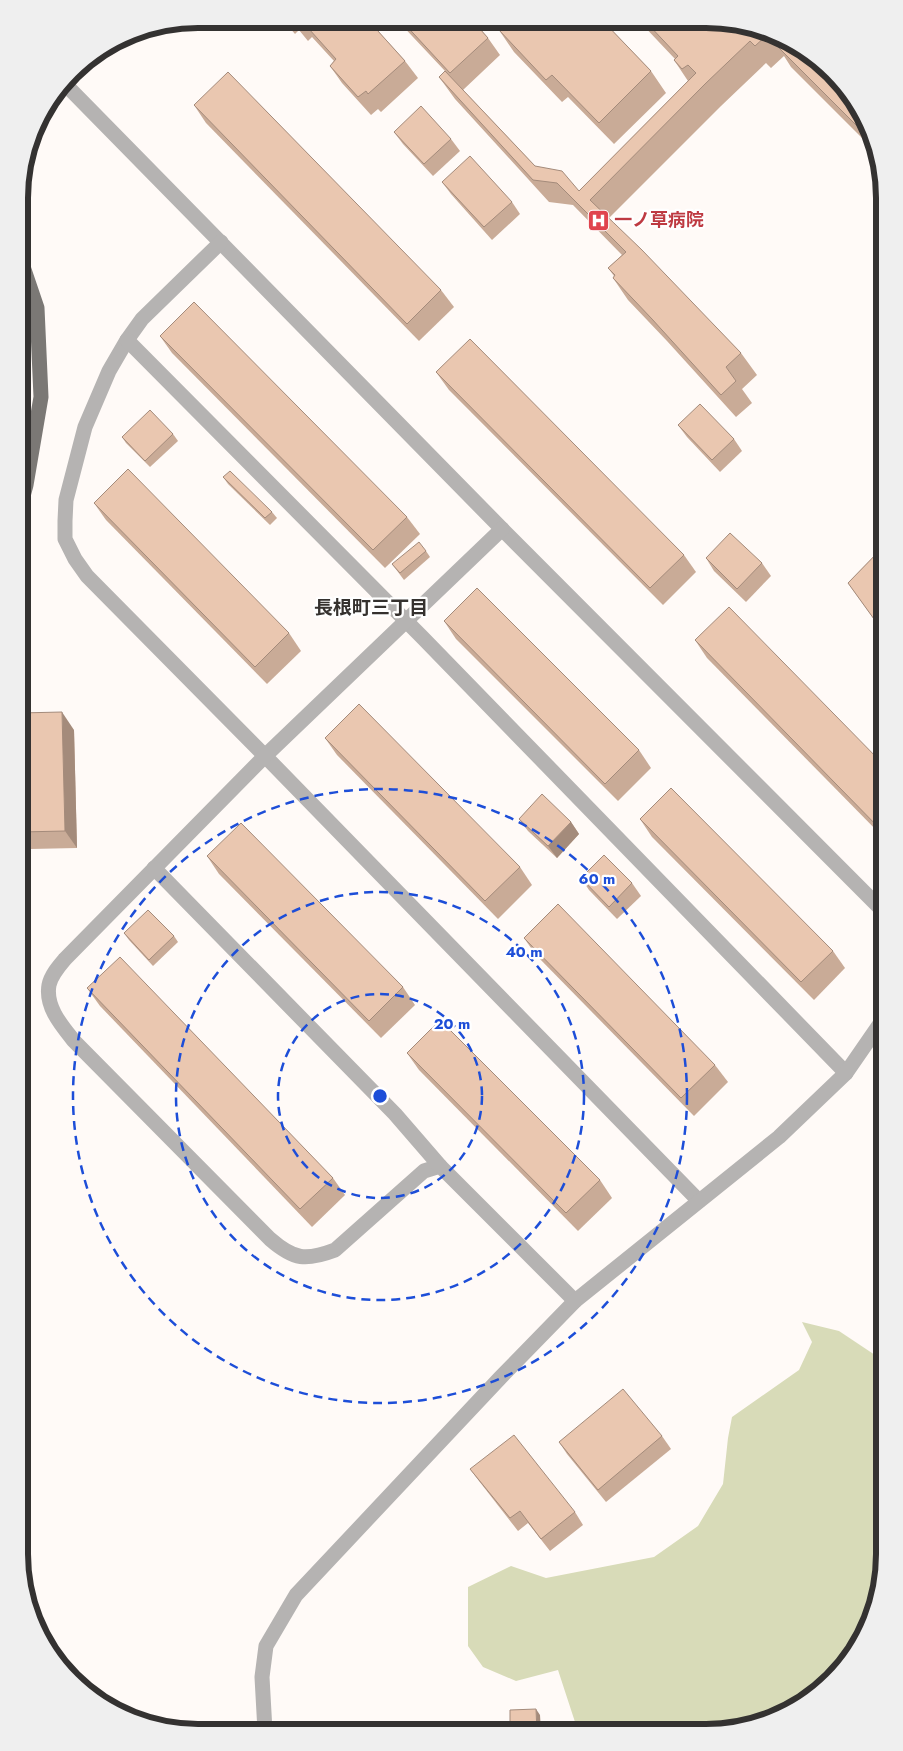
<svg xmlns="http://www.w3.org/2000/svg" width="903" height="1751" viewBox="0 0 903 1751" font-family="Jost,'Noto Sans JP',sans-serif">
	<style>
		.green { fill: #d8dbb8 }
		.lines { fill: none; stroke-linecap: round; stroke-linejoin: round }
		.minor { stroke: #b5b3b2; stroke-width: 15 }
		.major { stroke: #7b7875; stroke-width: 15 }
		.wall { fill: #c9ab97 }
		.shaded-wall { fill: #a48b7b }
		.building { fill: #eac7b0; stroke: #a48b7b }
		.ring { fill: none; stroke: #1d4ed8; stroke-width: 2.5; stroke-dasharray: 9 6 }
		.labels { text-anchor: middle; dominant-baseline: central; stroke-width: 4.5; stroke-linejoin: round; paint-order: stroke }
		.health-label { font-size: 18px; font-weight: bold; fill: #be3a42; stroke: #fff; text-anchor: start }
		.neighbourhood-label { font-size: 19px; font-weight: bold; fill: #35312e; stroke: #fff }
		.rim { fill: none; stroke: #343231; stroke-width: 6 }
		.centre { fill: #1d4ed8; stroke: #fff; stroke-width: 2.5 }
		.ring-label { font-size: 15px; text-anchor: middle; font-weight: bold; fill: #1d4ed8; stroke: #fff; stroke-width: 4.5; stroke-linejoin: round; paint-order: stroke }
	</style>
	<rect width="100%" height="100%" fill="#fffaf7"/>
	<path class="green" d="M802 1322 839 1331 884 1361V1566L871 1622 847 1663 805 1702 763 1723 706 1732H573L575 1722 558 1670 516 1681 483 1667 468 1646V1587L511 1566 546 1578 654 1557 698 1526 723 1484 728 1438 732 1417 799 1370 812 1342Z"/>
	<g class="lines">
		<g class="minor">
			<path d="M64 83 502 529 884 912"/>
			<path d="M221 242 142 319 127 340 109 371 85 427 66 500 65 521V539L75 559 87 576 265 756 699 1201"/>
			<path d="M127 340 422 637 846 1073"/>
			<path d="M502 529 265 756 65 959C59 966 51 975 49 985 45 1007 62 1026 74 1041L270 1239C294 1260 306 1261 335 1250L424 1171 440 1166 575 1301"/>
			<path d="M154 868 395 1114 440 1166"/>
			<path d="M265 1731 262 1677 266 1646 296 1595 500 1378 575 1301 779 1137 846 1073 884 1018"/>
		</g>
		<path class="major" d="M20 507 26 485 41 397 37 308 20 258"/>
	</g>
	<g class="wall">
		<path d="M282 19 368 20 405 61 418 78 381 112 378 109 371 115 342 83 330 66 334 61 312 37 308 41 299 30 295 34Z"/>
		<path d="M397 20H472L488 38 500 55 463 90 535 166 579 191 688 81 674 60 675 59 640 22H740L823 63 875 140 877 153 791 67 784 56 771 68 766 63 721 106 609 218 741 353 757 375 742 389 752 403 736 417 667 341 628 300 613 278 614 276 608 268 622 255 573 205 549 202 455 99 439 77 445 71Z"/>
		<path d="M494 21H603L651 71 666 93 614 144 568 97 562 102 514 52 499 30 501 28Z"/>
		<path d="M194 105 441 290 454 307 419 341 206 123Z"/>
		<path d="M394 132 451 139 460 151 433 176 403 144Z"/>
		<path d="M442 182 512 202 520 214 492 240 451 194Z"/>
		<path d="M160 336 407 517 420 534 385 568 172 353Z"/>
		<path d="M436 372 684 555 696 572 663 605 449 390Z"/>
		<path d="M678 425 734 439 742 451 720 472 687 437Z"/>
		<path d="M173 434 178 441 150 467 126 443 122 437Z"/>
		<path d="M223 477 272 512 277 518 270 525 228 484Z"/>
		<path d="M94 503 289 633 301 651 267 684 106 520Z"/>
		<path d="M884 546V633L848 583Z"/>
		<path d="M426 551 430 557 404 580 392 564Z"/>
		<path d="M706 558 762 563 771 576 746 602 714 571Z"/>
		<path d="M444 621 639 750 651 768 618 801 456 639Z"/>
		<path d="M695 640 884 765V838L707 658Z"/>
		<path d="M20 677 27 684 28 713 74 730 77 848 30 849 20 834Z"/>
		<path d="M325 738 520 867 532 885 498 919 337 755Z"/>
		<path d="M519 819 571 822 579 834 557 858 528 831Z"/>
		<path d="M640 819 833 951 845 968 814 1000 652 837Z"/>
		<path d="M207 856 403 987 415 1005 381 1038 219 874Z"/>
		<path d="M581 878 632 883 641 896 617 919 589 890Z"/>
		<path d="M124 933 174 936 178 942 153 966 129 940Z"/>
		<path d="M524 938 715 1065 728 1082 694 1116 536 955Z"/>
		<path d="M87 988 333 1178 345 1195 312 1227 100 1006Z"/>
		<path d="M407 1053 600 1180 612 1198 578 1231 419 1070Z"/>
		<path d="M662 1436 671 1449 606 1502 567 1454 559 1442Z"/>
		<path d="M470 1469 575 1512 583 1525 550 1551 528 1523 518 1531 479 1481Z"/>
	</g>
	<g class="shaded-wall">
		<path d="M23 677 27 684 28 728 23 722Z"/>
		<path d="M62 712 74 730 77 848 65 831Z"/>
		<path d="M571 822 579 834 557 858 548 846Z"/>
		<path d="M536 1709 540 1715 541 1732H537Z"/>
	</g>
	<g class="building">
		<path d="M292 19H300L296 23Z"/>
		<path d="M300 19 368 20 405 61 368 94 366 91 358 97 330 66 336 59Z"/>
		<path d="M401 20H472L488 38 450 73Z"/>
		<path d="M499 21H603L651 71 599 123 552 75 546 80 499 30 504 26Z"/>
		<path d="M646 22H740L767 35 755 46 750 41 705 84 590 200 642 250 741 353 726 367 736 381 721 395 652 319 613 278 615 275 608 268 626 252 557 183 533 180 439 77 445 71 535 166 562 171 579 191 696 73 688 65 682 69 674 60 678 56Z"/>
		<path d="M780 42 823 63 875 140 876 145 776 45Z"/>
		<path d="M228 72 441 290 407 324 194 105Z"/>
		<path d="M421 106 451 139 424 164 394 132Z"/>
		<path d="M470 156 512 202 484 227 442 182Z"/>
		<path d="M194 302 407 517 373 550 160 336Z"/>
		<path d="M470 339 684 555 650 588 436 372Z"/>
		<path d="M700 404 734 439 712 460 678 425Z"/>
		<path d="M150 410 173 434 145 461 122 437Z"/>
		<path d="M128 469 289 633 255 667 94 503Z"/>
		<path d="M230 471 272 512 265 518 223 477Z"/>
		<path d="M730 533 762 563 737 589 706 558Z"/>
		<path d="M419 542 426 551 400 573 392 564Z"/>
		<path d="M884 546V620L879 615 874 619 848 583Z"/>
		<path d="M477 588 639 750 605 784 444 621Z"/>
		<path d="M729 607 884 765V833L695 640Z"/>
		<rect x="20" y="677" width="3" height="36"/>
		<path d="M359 704 520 867 485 901 325 738Z"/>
		<path d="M62 712 65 831 20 832V713Z"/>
		<path d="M671 788 833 951 801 982 640 819Z"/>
		<path d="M542 794 571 822 548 846 519 819Z"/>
		<path d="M241 823 403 987 369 1021 207 856Z"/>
		<path d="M604 855 632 883 609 907 581 878Z"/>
		<path d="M558 904 715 1065 681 1098 524 938Z"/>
		<path d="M148 910 174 936 149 960 124 933Z"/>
		<path d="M120 957 333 1178 300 1209 87 988Z"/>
		<path d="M440 1020 600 1180 566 1213 407 1053Z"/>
		<path d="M623 1389 662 1436 598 1490 559 1442Z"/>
		<path d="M514 1435 575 1512 541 1539 520 1511 510 1518 470 1469Z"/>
		<path d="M536 1709 537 1732H510V1710Z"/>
	</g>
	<g class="ring">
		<circle cx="380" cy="1096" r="102"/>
		<circle cx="380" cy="1096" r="204"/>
		<circle cx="380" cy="1096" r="307"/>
	</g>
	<defs>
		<symbol id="hospital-square" viewBox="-11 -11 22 22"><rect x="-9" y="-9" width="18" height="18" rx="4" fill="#e0444e" stroke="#fff"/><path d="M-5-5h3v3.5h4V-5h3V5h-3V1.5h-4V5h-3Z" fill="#fff"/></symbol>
	</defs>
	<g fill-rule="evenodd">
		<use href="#hospital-square" x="586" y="208" width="25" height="25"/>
	</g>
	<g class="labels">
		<g class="health-label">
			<text x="614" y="220">一ノ草病院</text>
		</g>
		<g class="neighbourhood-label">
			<text x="371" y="607">長根町三丁目</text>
		</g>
	</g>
	<path d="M0 0H903V1751H0ZM198 28H706A170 170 0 0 1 876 198V1554A170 170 0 0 1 706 1724H198A170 170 0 0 1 28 1554V198A170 170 0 0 1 198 28Z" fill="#efefef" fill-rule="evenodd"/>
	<path class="rim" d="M198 28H706A170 170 0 0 1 876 198V1554A170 170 0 0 1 706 1724H198A170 170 0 0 1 28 1554V198A170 170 0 0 1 198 28Z"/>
	<circle cx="380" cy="1096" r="8" class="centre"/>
	<g class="ring-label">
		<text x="597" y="884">60 m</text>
		<text x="524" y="957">40 m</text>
		<text x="452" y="1029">20 m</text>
	</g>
</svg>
